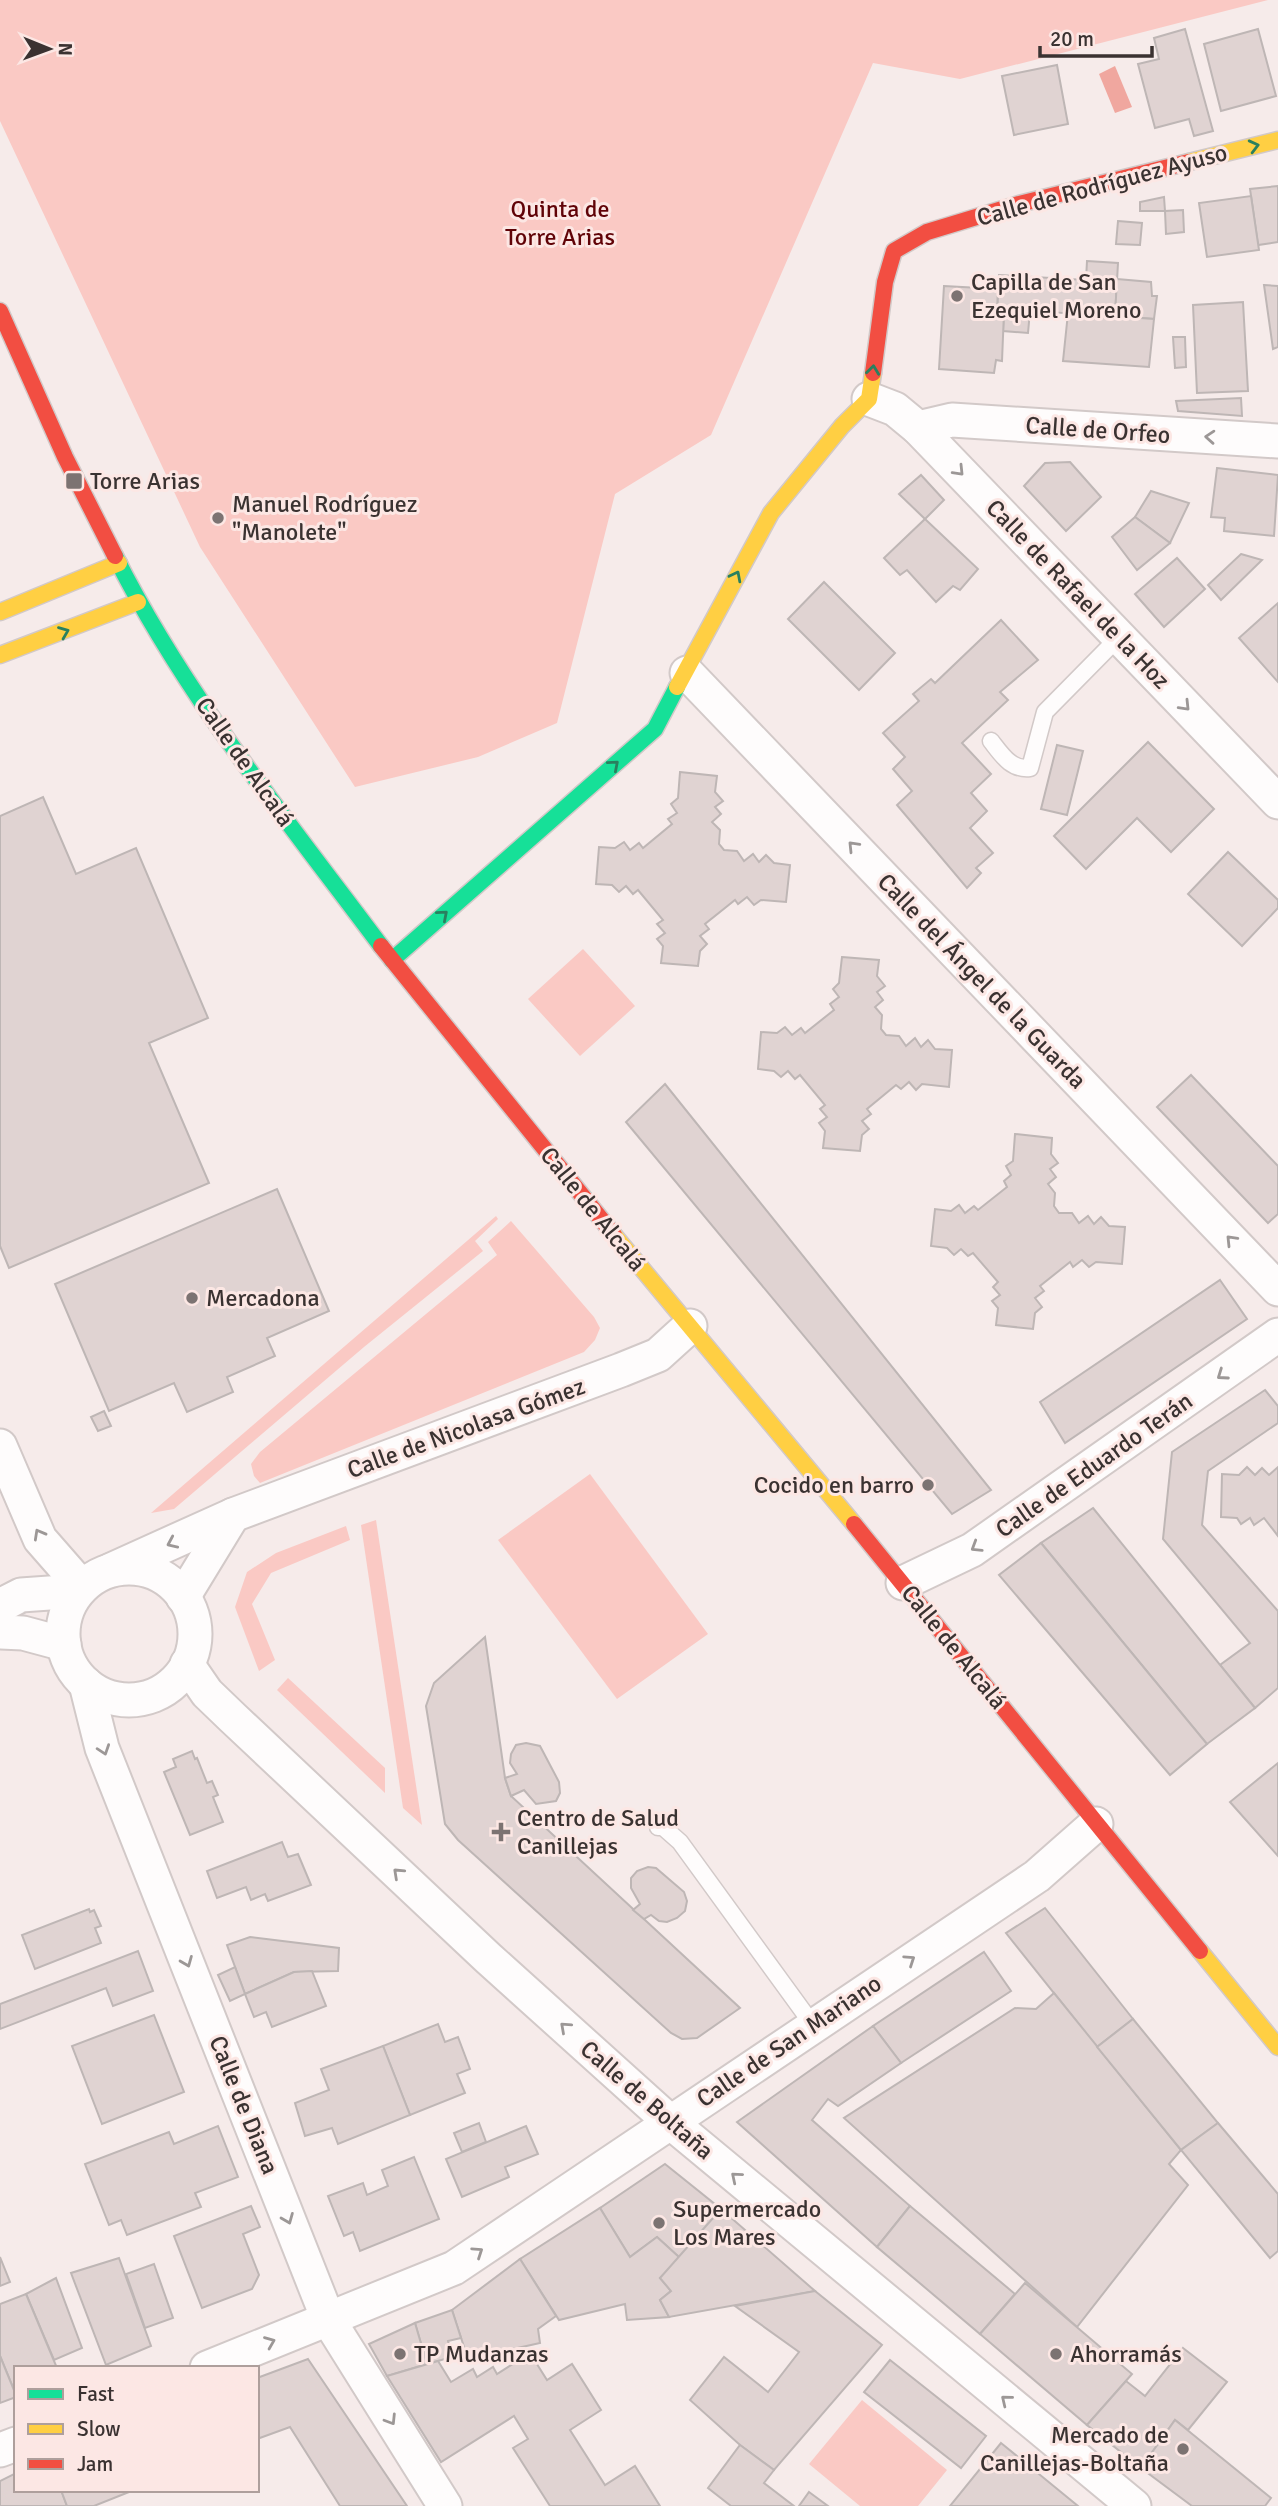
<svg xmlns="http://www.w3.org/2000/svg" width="1278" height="2506" viewBox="0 0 1278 2506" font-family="Signika,sans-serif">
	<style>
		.green { fill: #fac9c4 }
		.water { fill: #f0a79f }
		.building { fill: #e0d3d2; stroke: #beb6b5; stroke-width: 2 }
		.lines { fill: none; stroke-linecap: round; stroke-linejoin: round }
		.lane-casing { stroke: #d2c9c8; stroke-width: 19 }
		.street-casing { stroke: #d2c9c8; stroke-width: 37 }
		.fast-casing { stroke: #d2c9c8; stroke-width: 19 }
		.slow-casing { stroke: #d2c9c8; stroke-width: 19 }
		.jam-casing { stroke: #d2c9c8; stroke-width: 19 }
		.lane { stroke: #fefcfc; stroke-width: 16 }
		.street { stroke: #fefcfc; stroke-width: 33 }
		.fast { stroke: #16e098; stroke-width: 16 }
		.slow { stroke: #ffcf43; stroke-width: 16 }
		.jam { stroke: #f24e42; stroke-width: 16 }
		.oneway { stroke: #2a805f }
		.oneway2 { stroke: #9c9796 }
		.poi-dot { fill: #7c7372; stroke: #fce7e4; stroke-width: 2.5 }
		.labels { text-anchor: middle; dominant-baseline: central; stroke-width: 6; stroke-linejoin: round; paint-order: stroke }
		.street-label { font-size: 24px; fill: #3a3231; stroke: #fce7e4 }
		.park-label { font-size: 24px; fill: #600307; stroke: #fce7e4 }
		.poi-label { font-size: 24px; fill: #3a3231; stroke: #fce7e4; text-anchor: start }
	</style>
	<rect width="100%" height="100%" fill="#f6ebea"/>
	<g class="green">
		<path d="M0 0H1268L960 79 873 63 711 435 615 494 557 723 478 757 355 787 200 547 0 121Z"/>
		<path d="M583 949 635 1006 580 1056 528 999Z"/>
		<path d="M496 1216 498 1219 475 1241 483 1251 364 1347 174 1509 151 1513Z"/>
		<path d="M511 1221 594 1317 600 1328 595 1340 584 1352 260 1483 254 1476 251 1464 260 1452 497 1255 488 1242Z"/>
		<path d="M590 1474 708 1634 617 1699 498 1540Z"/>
		<path d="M376 1520 422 1825 403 1808 361 1525Z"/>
		<path d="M346 1526 350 1540 271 1573 252 1604 275 1660 259 1671 235 1607 247 1572 276 1553Z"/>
		<path d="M288 1678 385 1768V1793L277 1690Z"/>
		<path d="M862 2400 947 2470 918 2506H860L809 2464Z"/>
	</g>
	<path class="water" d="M1115 66 1132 107 1115 113 1099 74Z"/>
	<g class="building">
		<path d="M1185 29 1213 131 1194 136 1189 119 1155 128 1138 64 1159 59 1154 38Z"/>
		<path d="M1258 29 1276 96 1221 111 1204 44Z"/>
		<path d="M1057 65 1068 124 1014 135 1002 76Z"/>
		<path d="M1278 186V242L1258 245 1250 189Z"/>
		<path d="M1251 196 1259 250 1207 257 1199 203Z"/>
		<path d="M1164 197 1165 211H1140V202Z"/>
		<path d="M1183 210 1184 232 1166 234 1165 211Z"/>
		<path d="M1118 221 1142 223 1140 245 1116 244Z"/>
		<path d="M1087 261 1118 263 1115 316 1030 311 1028 333 1003 331 1004 312 997 311 999 275 1086 280Z"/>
		<path d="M1117 279 1151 282 1152 296H1157L1154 319 1115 316Z"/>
		<path d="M1264 285 1278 286V347L1273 349Z"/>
		<path d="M944 286 998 289 997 311 1004 312 1002 361 996 360 994 373 939 369Z"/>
		<path d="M1243 302 1248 391 1197 393 1193 305Z"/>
		<path d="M1068 313 1154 319 1149 367 1063 361Z"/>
		<path d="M1173 337H1185L1186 367 1175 368Z"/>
		<path d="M1241 398 1242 416 1178 411 1176 401Z"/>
		<path d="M1070 462 1101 497 1066 531 1024 486 1045 463Z"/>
		<path d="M1217 468 1278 475 1274 536 1224 531 1225 518 1211 517Z"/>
		<path d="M921 475 944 500 925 519 899 494Z"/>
		<path d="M1151 491 1189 503 1170 543 1135 517Z"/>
		<path d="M1135 517 1170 543 1137 570 1112 537Z"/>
		<path d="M925 519 978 569 960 590 953 586 936 602 907 570 900 575 884 558Z"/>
		<path d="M1241 554 1262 560 1221 600 1208 585Z"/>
		<path d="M1177 558 1205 589 1164 627 1135 594Z"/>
		<path d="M824 582 895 653 859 690 788 619Z"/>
		<path d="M1278 603V682L1239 638Z"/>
		<path d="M1001 620 1038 660 1000 692 1008 700 962 743 991 774 971 793 987 811 970 828 993 853 976 868 981 873 967 888 897 805 912 791 893 769 905 757 883 733 919 701 913 694 931 679 935 683Z"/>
		<path d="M1148 742 1214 809 1171 852 1137 818 1086 869 1054 836Z"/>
		<path d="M1057 745 1083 751 1067 815 1041 809Z"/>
		<path d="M680 772 717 776 715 792 723 801 715 807 721 814 712 822 720 830 719 844 724 850 737 851 744 861 753 854 759 862 766 855 774 863 790 865 786 902 761 900 754 905 747 897 738 904 735 900 705 924 709 929 700 936 707 944 700 951 698 966 661 963 663 946 657 939 665 933 657 924 663 920 638 890 633 894 626 886 619 892 612 885 596 884 599 847 615 848 624 842 630 850 639 843 643 848 672 824 668 819 677 813 671 804 678 798Z"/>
		<path d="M43 797 76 874 136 848 208 1018 149 1043 209 1183 9 1268 0 1246V816Z"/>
		<path d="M1228 852 1278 900V908L1242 946 1188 894Z"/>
		<path d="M842 957 879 960 877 976 885 986 877 992 883 1000 875 1007 882 1015 881 1029 886 1035 899 1036 906 1046 915 1038 921 1047 928 1040 935 1049 952 1050 949 1087 922 1084 916 1090 909 1082 901 1089 896 1085 867 1109 871 1114 862 1121 869 1129 862 1135 860 1151 823 1148 825 1131 819 1123 827 1117 820 1109 825 1105 800 1075 795 1079 788 1071 781 1077 774 1071 758 1069 761 1032 777 1033 785 1027 792 1035 801 1028 805 1033 834 1010 830 1004 839 997 833 989 839 983Z"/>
		<path d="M1191 1075 1278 1166V1214L1268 1223 1157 1107Z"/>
		<path d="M665 1084 991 1490 952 1514 626 1122Z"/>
		<path d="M1015 1134 1052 1138 1051 1154 1058 1163 1050 1169 1056 1177 1048 1184 1055 1193 1054 1206 1059 1213H1072L1079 1223 1088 1216 1094 1224 1101 1217 1109 1226 1125 1227 1122 1264 1096 1262 1089 1267 1082 1260 1073 1267 1070 1262 1040 1286 1044 1291 1035 1298 1042 1307 1035 1313 1033 1329 996 1325 998 1308 992 1301 1000 1295 993 1287 998 1282 973 1253 968 1256 961 1249 954 1255 947 1248 931 1246 935 1209 951 1211 959 1205 965 1213 974 1206 978 1210 1007 1187 1004 1181 1011 1175 1006 1166 1013 1161Z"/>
		<path d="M277 1189 329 1311 267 1338 275 1356 227 1377 233 1392 187 1412 174 1383 109 1411 55 1284Z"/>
		<path d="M1220 1280 1247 1319 1065 1443 1040 1402Z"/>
		<path d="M1265 1390 1278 1406V1423L1208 1471 1202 1525 1278 1611V1688L1255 1708 1220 1665 1250 1643 1163 1539 1172 1452Z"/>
		<path d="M104 1411 111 1426 98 1431 91 1417Z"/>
		<path d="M1247 1467 1255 1475 1262 1468 1269 1475 1278 1467V1536L1264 1518 1254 1525 1250 1518 1241 1524 1237 1518 1221 1517 1222 1474 1239 1475Z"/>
		<path d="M1093 1508 1255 1708 1207 1744 1041 1543Z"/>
		<path d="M1041 1543 1207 1744 1170 1775 999 1575Z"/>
		<path d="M485 1637 505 1778 511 1796 740 2008 697 2038 682 2039 671 2033 458 1840 445 1824 426 1706 434 1683Z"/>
		<path d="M526 1743 540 1746 559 1782 560 1793 556 1801 536 1804 524 1790 511 1796 505 1778 517 1774 510 1763 511 1754 516 1745Z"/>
		<path d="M192 1751 195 1759 197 1758 207 1783 212 1781 218 1795 213 1797 223 1822 190 1835 164 1772 176 1767 173 1759Z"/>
		<path d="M1278 1763V1856L1230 1802Z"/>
		<path d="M282 1842 288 1857 298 1854 311 1885 268 1901 265 1894 251 1900 246 1887 217 1898 207 1871Z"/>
		<path d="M648 1867 656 1868 684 1892 687 1901 685 1911 677 1918 667 1922 659 1921 651 1915 644 1919 633 1910 640 1904 631 1888V1878L637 1871Z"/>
		<path d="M1045 1908 1133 2019 1097 2047 1006 1933Z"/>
		<path d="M89 1909 90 1912 94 1910 101 1926 95 1928 101 1943 35 1969 22 1935Z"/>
		<path d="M250 1937 339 1948 338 1971 294 1972 245 1994 227 1945Z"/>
		<path d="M138 1951 153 1991 113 2006 106 1988 0 2029V2004Z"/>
		<path d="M984 1952 1011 1991 901 2063 873 2026Z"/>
		<path d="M235 1967 245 1994 230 2001 218 1975Z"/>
		<path d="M312 1971 326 2006 272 2027 266 2012 254 2017 245 1994 294 1972Z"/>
		<path d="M1054 1993 1181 2150 1169 2164 1188 2185 1077 2327 844 2118 1015 2008 1036 2009Z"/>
		<path d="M154 2015 184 2092 102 2124 72 2046Z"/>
		<path d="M1133 2019 1218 2123 1181 2150 1097 2047Z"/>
		<path d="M438 2024 445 2042 458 2037 470 2069 457 2074 465 2093 410 2115 383 2046Z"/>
		<path d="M873 2026 901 2063 838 2106 828 2099 812 2120 910 2206 877 2247 737 2122Z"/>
		<path d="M383 2046 410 2115 338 2144 332 2128 305 2136 295 2103 329 2090 321 2069Z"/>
		<path d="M479 2123 486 2142 462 2152 454 2133Z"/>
		<path d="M1218 2123 1278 2194V2251L1270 2258 1181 2150Z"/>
		<path d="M218 2126 238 2177 195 2193 201 2207 127 2235 121 2220 109 2225 85 2164 169 2132 174 2144Z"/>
		<path d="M526 2126 538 2154 505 2167 509 2177 462 2197 446 2159Z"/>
		<path d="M414 2157 439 2219 360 2251 353 2232 344 2236 328 2196 363 2183 367 2195 388 2186 382 2170Z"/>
		<path d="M665 2164 721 2209 680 2258 657 2237 630 2257 600 2208Z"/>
		<path d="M251 2206 260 2227 243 2234 259 2275 252 2289 202 2308 174 2236Z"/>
		<path d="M910 2206 1015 2294 980 2334 877 2247Z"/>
		<path d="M600 2208 630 2257 657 2237 680 2258 660 2278 671 2291 660 2300 669 2317 627 2320 625 2304 559 2320 520 2259Z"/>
		<path d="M721 2209 815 2291 669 2317 660 2300 671 2291 660 2278Z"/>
		<path d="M0 2257 10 2282 0 2286Z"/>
		<path d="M119 2258 151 2346 106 2365 71 2273Z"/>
		<path d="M520 2259 556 2316 538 2329 540 2343 468 2359 452 2310Z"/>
		<path d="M154 2264 173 2318 145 2328 126 2274Z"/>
		<path d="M56 2278 82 2348 54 2360 26 2294Z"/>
		<path d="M1025 2283 1132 2374 1087 2425 980 2334Z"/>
		<path d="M815 2291 882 2345 774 2470 740 2445 690 2400 724 2357 768 2392 799 2352 735 2306Z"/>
		<path d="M26 2294 57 2368H16V2395L0 2356V2304Z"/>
		<path d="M452 2310 461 2338 448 2341 452 2357 427 2364 415 2323Z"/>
		<path d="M415 2323 427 2364 387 2376 369 2344Z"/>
		<path d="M1183 2348 1227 2382 1188 2430 1175 2420 1141 2468 1087 2425 1126 2381 1145 2396Z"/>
		<path d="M530 2353 547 2380 572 2364 601 2410 570 2430 605 2485 635 2466 660 2506H550L513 2448 528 2439 514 2416 441 2462 387 2376 438 2361 451 2382 473 2369 477 2377 493 2367 497 2374Z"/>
		<path d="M0 2356 16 2395V2397L0 2403Z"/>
		<path d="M308 2359 407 2506H340L290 2427 257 2439V2378Z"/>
		<path d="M890 2360 986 2436 961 2468 864 2392Z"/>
		<path d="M1175 2420 1271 2498 1265 2506H1192L1141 2468Z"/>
		<path d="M1001 2443 1078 2506H950Z"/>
		<path d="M740 2445 774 2470 764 2483 794 2506H731L708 2488Z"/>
		<path d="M16 2473V2490H61L67 2506H0V2481Z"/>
		<path d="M61 2490H134L94 2506H67Z"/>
		<path d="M809 2492 828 2506H799Z"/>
	</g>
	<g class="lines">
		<defs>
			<g id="lane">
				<path d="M991 741C1002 755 1011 770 1030 768L1045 712 1119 637"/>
				<path d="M658 1827H663L680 1842 813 2025"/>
			</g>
			<g id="street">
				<path d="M869 399 895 409 918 428 1278 802"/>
				<path d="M918 428 952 420 1278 441"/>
				<path d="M687 673 1278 1289"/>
				<path d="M0 1446 40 1539 82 1587"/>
				<circle cx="129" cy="1634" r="66"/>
				<path d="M111 1570 233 1515 621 1370 658 1355 690 1326"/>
				<path d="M903 1583 972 1550 1278 1335"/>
				<path d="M183 1597 233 1515"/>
				<path d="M0 1606 21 1595 78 1591"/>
				<path d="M0 1632 23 1633 64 1644"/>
				<path d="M187 1664 207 1693 233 1718 488 1958 669 2121 1134 2506"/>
				<path d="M86 1684 102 1748 328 2319 445 2506"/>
				<path d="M207 2368 454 2268 1037 1876 1096 1824"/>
				<path d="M0 2450 16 2444"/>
			</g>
			<g id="fast">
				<path d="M115 556C186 697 287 820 381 946"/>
				<path d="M392 960 655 729 677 687"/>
			</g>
			<g id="slow">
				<path d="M1189 162 1278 140"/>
				<path d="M0 612 119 563"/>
				<path d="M0 655 138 602"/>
				<path d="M677 687 771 513 842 426 869 399 873 373"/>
				<path d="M614 1235 854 1524"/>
				<path d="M1200 1951 1278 2047"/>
			</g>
			<g id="jam">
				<path d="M0 311 65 457 115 556"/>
				<path d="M873 373 885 282 894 251 927 232 1019 204 1189 162"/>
				<path d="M381 946 614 1235"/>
				<path d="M854 1524 1200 1951"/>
			</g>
		</defs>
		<use href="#lane" class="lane-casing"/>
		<use href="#street" class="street-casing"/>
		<use href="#fast" class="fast-casing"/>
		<use href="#slow" class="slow-casing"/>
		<use href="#jam" class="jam-casing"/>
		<use href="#lane" class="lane"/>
		<use href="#street" class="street"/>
		<use href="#fast" class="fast"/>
		<use href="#slow" class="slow"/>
		<use href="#jam" class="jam"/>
	</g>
	<defs><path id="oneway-chevron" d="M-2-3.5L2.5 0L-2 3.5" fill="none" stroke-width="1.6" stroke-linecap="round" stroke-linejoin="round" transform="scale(1.75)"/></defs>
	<g class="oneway">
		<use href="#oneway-chevron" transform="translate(1254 146) rotate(-14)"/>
		<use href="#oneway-chevron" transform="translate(873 370) rotate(-83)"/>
		<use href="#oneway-chevron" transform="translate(736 576) rotate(-63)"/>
		<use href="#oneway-chevron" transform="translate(64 632) rotate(-22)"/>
		<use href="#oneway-chevron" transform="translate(614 765) rotate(-41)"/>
		<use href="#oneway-chevron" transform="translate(443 915) rotate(-41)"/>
	</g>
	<g class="oneway2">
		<use href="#oneway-chevron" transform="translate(1210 437) rotate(-176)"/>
		<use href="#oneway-chevron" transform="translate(959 471) rotate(46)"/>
		<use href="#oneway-chevron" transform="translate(1185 706) rotate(46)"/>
		<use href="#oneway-chevron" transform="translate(853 846) rotate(-134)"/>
		<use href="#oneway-chevron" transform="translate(1231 1240) rotate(-134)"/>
		<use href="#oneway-chevron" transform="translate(1222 1375) rotate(145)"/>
		<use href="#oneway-chevron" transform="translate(39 1534) rotate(-119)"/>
		<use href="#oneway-chevron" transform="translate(172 1543) rotate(156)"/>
		<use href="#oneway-chevron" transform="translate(976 1547) rotate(148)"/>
		<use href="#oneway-chevron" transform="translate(104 1750) rotate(71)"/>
		<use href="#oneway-chevron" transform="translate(398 1873) rotate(-137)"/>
		<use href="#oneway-chevron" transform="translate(910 1960) rotate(-34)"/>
		<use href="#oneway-chevron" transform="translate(187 1962) rotate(68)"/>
		<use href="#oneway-chevron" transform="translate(565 2027) rotate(-138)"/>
		<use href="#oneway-chevron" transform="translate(736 2177) rotate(-140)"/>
		<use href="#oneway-chevron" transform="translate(288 2219) rotate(68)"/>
		<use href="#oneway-chevron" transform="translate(478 2252) rotate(-34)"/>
		<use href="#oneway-chevron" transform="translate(270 2342) rotate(-22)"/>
		<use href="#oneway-chevron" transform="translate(1006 2400) rotate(-141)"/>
		<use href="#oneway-chevron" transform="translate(391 2420) rotate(58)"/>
	</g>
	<g class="poi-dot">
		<circle cx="957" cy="296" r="7"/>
		<rect x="65" y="472" width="18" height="18" rx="3.5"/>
		<circle cx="218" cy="518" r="7"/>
		<circle cx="192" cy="1298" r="7"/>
		<circle cx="928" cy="1485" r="7"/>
		<path d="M497.5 1821.5h7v7h7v7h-7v7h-7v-7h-7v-7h7z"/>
		<circle cx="659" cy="2223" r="7"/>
		<circle cx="400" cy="2354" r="7"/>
		<circle cx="1056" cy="2354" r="7"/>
		<circle cx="1183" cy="2449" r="7"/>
	</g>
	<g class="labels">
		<g class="street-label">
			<text transform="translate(1102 185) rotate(-15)">Calle de Rodríguez Ayuso</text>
			<text transform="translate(1098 430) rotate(4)">Calle de Orfeo</text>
			<text transform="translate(1078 594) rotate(46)">Calle de Rafael de la Hoz</text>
			<text transform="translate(245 762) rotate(55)">Calle de Alcalá</text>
			<text transform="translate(982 981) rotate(46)">Calle del Ángel de la Guarda</text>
			<text transform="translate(593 1209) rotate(51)">Calle de Alcalá</text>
			<text transform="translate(466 1428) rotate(-20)">Calle de Nicolasa Gómez</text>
			<text transform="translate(1094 1465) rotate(-35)">Calle de Eduardo Terán</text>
			<text transform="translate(954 1647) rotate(51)">Calle de Alcalá</text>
			<text transform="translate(789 2041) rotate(-34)">Calle de San Mariano</text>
			<text transform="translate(647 2100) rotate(41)">Calle de Boltaña</text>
			<text transform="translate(244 2105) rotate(68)">Calle de Diana</text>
		</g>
		<g class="park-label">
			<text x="560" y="209">Quinta de<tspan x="560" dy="28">Torre Arias</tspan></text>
		</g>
		<g class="poi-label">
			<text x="971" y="282">Capilla de San<tspan x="971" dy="28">Ezequiel Moreno</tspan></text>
			<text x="90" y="481">Torre Arias</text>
			<text x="232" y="504">Manuel Rodríguez<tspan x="232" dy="28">"Manolete"</tspan></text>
			<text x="206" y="1298">Mercadona</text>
			<text x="914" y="1485" text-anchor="end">Cocido en barro</text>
			<text x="517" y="1818">Centro de Salud<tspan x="517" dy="28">Canillejas</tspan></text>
			<text x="673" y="2209">Supermercado<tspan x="673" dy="28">Los Mares</tspan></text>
			<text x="414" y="2354">TP Mudanzas</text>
			<text x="1070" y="2354">Ahorramás</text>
			<text x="1169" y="2435" text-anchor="end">Mercado de<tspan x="1169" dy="28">Canillejas-Boltaña</tspan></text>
		</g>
	</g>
	<rect x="14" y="2366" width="245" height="126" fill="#fce7e4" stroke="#ae9f9c" stroke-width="2"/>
	<rect x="28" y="2389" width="35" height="10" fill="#16e098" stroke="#ae9f9c" stroke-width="2"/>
	<text x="77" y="2401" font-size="21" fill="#3a3231">Fast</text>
	<rect x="28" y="2424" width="35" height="10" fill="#ffcf43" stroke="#ae9f9c" stroke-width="2"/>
	<text x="77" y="2436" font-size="21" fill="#3a3231">Slow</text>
	<rect x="28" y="2459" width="35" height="10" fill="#f24e42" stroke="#ae9f9c" stroke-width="2"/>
	<text x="77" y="2471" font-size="21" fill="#3a3231">Jam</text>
	<g transform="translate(49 49) rotate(91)" stroke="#fce7e4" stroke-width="5" paint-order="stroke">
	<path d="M0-5L12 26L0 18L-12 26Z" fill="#3a3231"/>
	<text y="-10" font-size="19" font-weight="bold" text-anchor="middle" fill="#3a3231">N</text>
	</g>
	<path d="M1040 46v10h112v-10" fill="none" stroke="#3a3231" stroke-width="3.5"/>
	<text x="1050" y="46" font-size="21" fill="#3a3231" stroke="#fce7e4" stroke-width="5" paint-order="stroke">20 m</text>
</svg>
